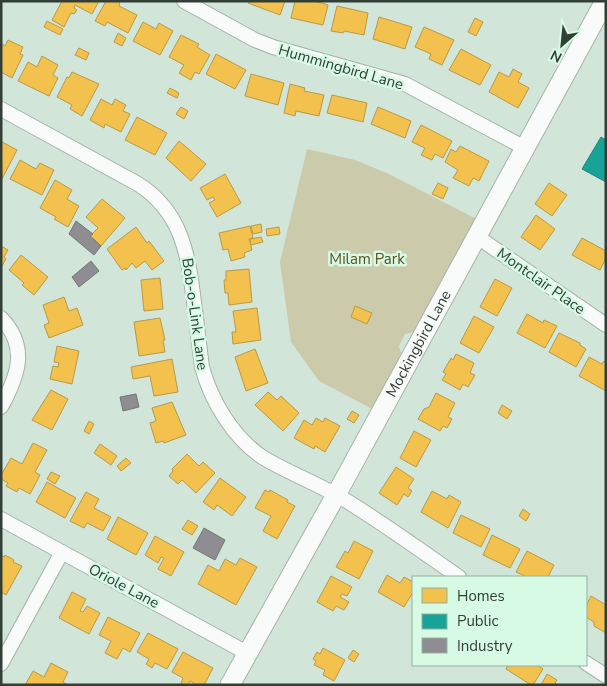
<svg xmlns="http://www.w3.org/2000/svg" width="607" height="686" viewBox="0 0 607 686" font-family="'Nunito Sans',sans-serif">
	<style>
		.green { fill: #cbcaab }
		.homes { fill: #f2c14e; stroke: #b89a47 }
		.public { fill: #17a398; stroke: #1f857b }
		.industry { fill: #8d8d92; stroke: #727677 }
		.lines { fill: none; stroke-linecap: round; stroke-linejoin: round }
		.street-casing { stroke: #a3b2a9; stroke-width: 16 }
		.secondary-casing { stroke: #a3b2a9; stroke-width: 21 }
		.street { stroke: #f8fbf9; stroke-width: 14 }
		.secondary { stroke: #f8fbf9; stroke-width: 19 }
		.labels { text-anchor: middle; dominant-baseline: central; stroke-width: 5; stroke-linejoin: round; paint-order: stroke }
		.street-label { font-size: 15px; fill: #323f37; stroke: #d7fae5 }
		.park-label { font-size: 15px; fill: #604f1b; stroke: #d7fae5 }
	</style>
	<rect width="100%" height="100%" fill="#d2e5d9"/>
	<path class="green" d="M307 149 355 160 389 174 484 223 422 336 413 332 405 334 399 346 401 353 411 358 380 413 319 381 291 342 280 262Z"/>
	<g class="homes">
		<path d="M62 1H99L92 14 75 5 74 8 77 10 74 14 71 13 64 27 52 20Z"/>
		<path d="M106 1H120L119 6 137 15 128 33 107 22 105 26 95 21Z"/>
		<path d="M249 1H285L280 15 248 3Z"/>
		<path d="M295 1H315L328 5 323 25 291 18Z"/>
		<path d="M337 6 368 13 364 35 344 31 343 33 331 31Z"/>
		<path d="M379 17 412 27 405 49 373 39Z"/>
		<path d="M475 18 483 22 476 36 468 32Z"/>
		<path d="M47 21 63 29 60 35 44 27Z"/>
		<path d="M143 22 156 29 159 23 173 31 160 55 133 41Z"/>
		<path d="M424 27 454 40 442 65 429 59 431 54 415 47Z"/>
		<path d="M118 33 126 38 122 46 114 42Z"/>
		<path d="M181 35 199 44 197 47 210 55 199 74 195 72 191 80 179 73 184 65 169 57Z"/>
		<path d="M8 40 23 47 20 54 23 55 12 78 1 72V43L5 46Z"/>
		<path d="M79 48 89 53 86 60 75 55Z"/>
		<path d="M461 49 491 65 480 85 449 70Z"/>
		<path d="M216 54 246 70 235 89 206 74Z"/>
		<path d="M42 56 58 65 53 75 58 78 49 96 18 81 28 62 37 67Z"/>
		<path d="M513 69 522 74 518 82 529 88 518 108 489 92 499 72 509 77Z"/>
		<path d="M72 72 99 84 82 116 70 109 72 105 57 97 67 77 69 78Z"/>
		<path d="M251 74 284 83 278 105 245 96Z"/>
		<path d="M290 84 305 88 304 91 324 95 319 116 296 111 295 116 284 113Z"/>
		<path d="M170 88 179 93 177 98 167 93Z"/>
		<path d="M332 95 367 103 363 122 327 113Z"/>
		<path d="M101 99 112 105 115 99 126 105 123 111 130 114 121 132 105 124 104 128 90 120Z"/>
		<path d="M181 107 188 111 184 119 176 114Z"/>
		<path d="M378 107 411 121 405 138 371 124Z"/>
		<path d="M137 117 167 133 155 155 125 140Z"/>
		<path d="M421 125 452 141 443 158 435 154 432 160 421 155 425 148 412 142Z"/>
		<path d="M179 141 206 164 191 181 166 158Z"/>
		<path d="M2 142 17 150 2 179 1 143Z"/>
		<path d="M460 146 489 161 479 181 473 178 469 186 453 178 458 170 445 162 451 149 456 152Z"/>
		<path d="M20 160 36 169 40 163 54 170 42 195 10 179Z"/>
		<path d="M225 174 241 203 217 217 209 203 215 200 213 197 207 200 200 188Z"/>
		<path d="M55 180 72 190 67 199 79 206 68 227 54 219 56 217 40 208Z"/>
		<path d="M438 183 448 188 443 199 432 194Z"/>
		<path d="M549 183 567 195 552 216 535 204Z"/>
		<path d="M102 199 125 218 101 246 90 236 98 228 86 217Z"/>
		<path d="M536 215 555 229 540 250 521 237Z"/>
		<path d="M261 224 262 232 253 234 251 226Z"/>
		<path d="M250 226 253 238 249 239 252 250 244 253 245 257 231 261 228 249 223 250 219 233Z"/>
		<path d="M136 227 147 243 149 241 164 261 152 270 145 261 136 268 132 263 126 270 125 268 122 270 107 249Z"/>
		<path d="M279 227 280 234 267 236 266 229Z"/>
		<path d="M261 237 263 242 251 245 250 239Z"/>
		<path d="M582 238 606 251V258L600 270 572 255Z"/>
		<path d="M1 246 8 250 4 257 6 259 1 268Z"/>
		<path d="M21 255 48 277 34 295 22 285 24 283 9 270Z"/>
		<path d="M249 269 252 302 229 305 228 293H225L224 280H226V271Z"/>
		<path d="M160 278 163 309 144 311 141 280Z"/>
		<path d="M495 279 512 288 497 316 480 307Z"/>
		<path d="M64 297 69 311 77 308 83 325 49 338 44 325 49 323 43 305Z"/>
		<path d="M355 306 372 313 367 324 351 317Z"/>
		<path d="M257 308 261 340 233 344 232 332H236L233 311Z"/>
		<path d="M527 314 543 323 544 320 557 326 545 348 517 333Z"/>
		<path d="M474 316 494 327 479 353 460 343Z"/>
		<path d="M160 318 165 340H163L165 352 139 356 134 322Z"/>
		<path d="M559 333 580 343V345L586 349 576 367 549 352Z"/>
		<path d="M57 346 79 351 72 384 50 379 53 366 58 367 59 363 54 362Z"/>
		<path d="M255 349 268 383 246 391 235 357Z"/>
		<path d="M456 354 474 363 470 373 475 375 468 387 463 384 460 390 442 380 446 374 443 372 451 358 453 360Z"/>
		<path d="M589 357 602 364 604 361 606 362V391L579 376Z"/>
		<path d="M172 359 178 392 154 396 150 376 133 379 131 367Z"/>
		<path d="M51 390 68 399 52 430 32 420Z"/>
		<path d="M268 392 277 400 281 396 299 413 283 431 255 405Z"/>
		<path d="M436 393 455 403 448 417 452 419 447 428 443 426 440 431 418 419 424 409 429 407Z"/>
		<path d="M172 402 186 435 164 443 163 441 156 443 150 423 156 421 152 408Z"/>
		<path d="M502 405 512 411 507 419 498 413Z"/>
		<path d="M352 411 359 415 354 423 347 419Z"/>
		<path d="M316 418 323 422 325 418 340 426 325 452 315 446 314 449 294 438 304 420 312 425Z"/>
		<path d="M89 421 94 424 89 434 84 431Z"/>
		<path d="M414 431 431 440 416 467 400 458Z"/>
		<path d="M33 443 47 450 35 472 40 475 30 494 19 488 17 492 6 486 8 483 1 479V475L11 458 22 464Z"/>
		<path d="M100 444 117 456 111 465 94 453Z"/>
		<path d="M187 454 199 466 203 462 215 473 196 493 182 480 178 484 169 476 173 471 172 469Z"/>
		<path d="M126 458 131 463 121 471 117 466Z"/>
		<path d="M396 467 414 479 408 488 412 491 408 497 404 494 397 505 379 493Z"/>
		<path d="M51 472 60 476 55 484 47 479Z"/>
		<path d="M220 478 246 497 232 516 217 505 214 510 203 502Z"/>
		<path d="M47 482 76 498 65 518 36 502Z"/>
		<path d="M265 490 269 492 270 490 288 500 287 502 295 506 277 539 263 531 271 516 255 508Z"/>
		<path d="M432 491 447 499 449 495 461 502 448 528 421 512Z"/>
		<path d="M86 492 99 499 94 508 111 517 103 531 87 523 84 528 70 521Z"/>
		<path d="M523 509 530 514 526 521 519 516Z"/>
		<path d="M461 515 490 529 481 547 453 533Z"/>
		<path d="M118 517 148 533 136 555 107 539Z"/>
		<path d="M188 520 198 526 192 535 182 529Z"/>
		<path d="M492 535 520 549 510 568 483 555Z"/>
		<path d="M155 536 184 552 171 576 158 569 164 558 161 557 158 563 145 555Z"/>
		<path d="M354 541 373 551 359 579 336 567 345 551 348 553Z"/>
		<path d="M527 551 554 565 548 577H527L516 572Z"/>
		<path d="M1 555 4 557 5 555 14 560 13 562 22 566 6 595 1 592Z"/>
		<path d="M240 558 257 567 236 605 198 584 208 565 219 571 225 559 236 565Z"/>
		<path d="M387 575 400 583 404 577 413 582V592L404 607 378 592Z"/>
		<path d="M331 576 352 587 347 596 342 594 340 597 349 602 344 610 336 606 333 611 317 602Z"/>
		<path d="M72 592 86 599 80 611 83 612 87 606 100 613 89 634 59 618Z"/>
		<path d="M591 596 606 605V633L594 626V622L586 617V606Z"/>
		<path d="M108 617 140 633 130 652 123 648 117 659 105 653 111 641 99 635Z"/>
		<path d="M148 633 178 649 167 669 155 663 152 668 146 664 149 659 137 652Z"/>
		<path d="M323 648 345 660 334 681 323 675 325 670 314 665 316 661 313 659 317 652 320 654Z"/>
		<path d="M353 650 359 654 354 662 348 658Z"/>
		<path d="M183 652 213 668 204 685H197L190 681 188 685H183L181 683 183 678 172 672Z"/>
		<path d="M51 663 68 672 63 682 68 685H25L33 671 44 677Z"/>
		<path d="M508 665H537L543 669 533 685H531L506 669Z"/>
		<path d="M547 674 557 680 555 683 558 685H541Z"/>
	</g>
	<path class="public" d="M601 137 606 140V182L582 169Z"/>
	<g class="industry">
		<path d="M76 221 93 234 90 236 101 246 94 255 69 234Z"/>
		<path d="M91 261 99 271 79 287 72 277Z"/>
		<path d="M136 394 139 407 123 411 120 397Z"/>
		<path d="M204 528 225 540 215 560 193 548Z"/>
	</g>
	<g class="lines">
		<defs>
			<g id="street">
				<path d="M184 1 255 40 273 47 405 84 525 148"/>
				<path d="M1 109 138 184C182 212 188 254 194 302 197 323 199 345 202 367 211 401 233 437 262 457 290 474 322 485 350 503 387 526 423 552 459 577"/>
				<path d="M476 236 606 325"/>
				<path d="M1 318C29 347 18 376 1 407"/>
				<path d="M1 519 247 653"/>
				<path d="M586 663 606 676"/>
				<path d="M1 664 62 552"/>
			</g>
			<g id="secondary">
				<path id="s1" d="M230 685 336 495 605 1"/>
			</g>
		</defs>
		<use href="#street" class="street-casing"/>
		<use href="#secondary" class="secondary-casing"/>
		<use href="#street" class="street"/>
		<use href="#secondary" class="secondary"/>
	</g>
	<g class="labels">
		<g class="street-label">
			<text transform="translate(341 67) rotate(16)">Hummingbird Lane</text>
			<text transform="translate(541 281) rotate(35)">Montclair Place</text>
			<text transform="translate(195 314) rotate(82)">Bob-o-Link Lane</text>
			<text stroke="none"><textPath href="#s1" startOffset="390">Mockingbird Lane</textPath></text>
			<text transform="translate(124 586) rotate(28)">Oriole Lane</text>
		</g>
		<g class="park-label">
			<text x="367" y="259">Milam Park</text>
		</g>
	</g>
	<rect width="607" height="686" fill="none" stroke="#323f37" stroke-width="5"/>
	<rect x="412" y="576" width="175" height="90" fill="#d7fae5" stroke="#95af9f"/>
	<rect x="422" y="588" width="25" height="15" fill="#f2c14e" stroke="#95af9f"/>
	<text x="457" y="601" font-size="15" fill="#323f37">Homes</text>
	<rect x="422" y="614" width="25" height="15" fill="#17a398" stroke="#95af9f"/>
	<text x="457" y="626" font-size="15" fill="#323f37">Public</text>
	<rect x="422" y="638" width="25" height="15" fill="#8d8d92" stroke="#95af9f"/>
	<text x="457" y="651" font-size="15" fill="#323f37">Industry</text>
	<g transform="translate(562 45) rotate(207)" stroke="#d7fae5" stroke-width="4" paint-order="stroke">
	<path d="M0-4L9 19L0 12L-9 19Z" fill="#323f37"/>
	<text y="-8" font-size="14" font-weight="bold" text-anchor="middle" fill="#323f37">N</text>
	</g>
</svg>
